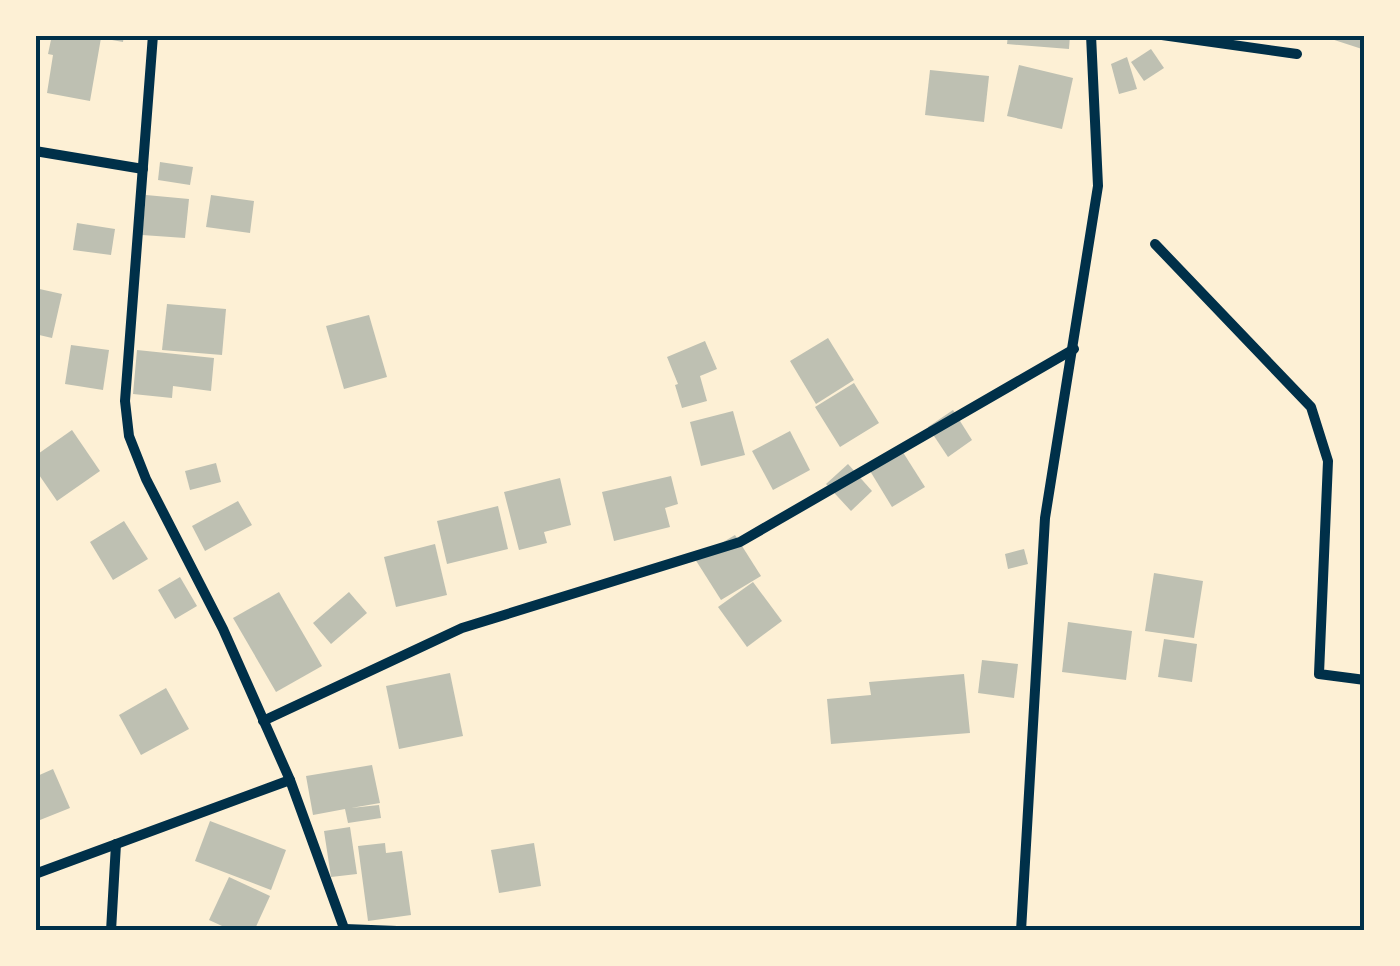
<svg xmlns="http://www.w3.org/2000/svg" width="1400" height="966" viewBox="0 0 1400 966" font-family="'PT Sans',sans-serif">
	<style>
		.building { fill: #bec0b2 }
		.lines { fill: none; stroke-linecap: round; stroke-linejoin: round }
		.minor { stroke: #003049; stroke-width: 10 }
		.neatline { fill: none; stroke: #003049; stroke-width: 4 }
	</style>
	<rect width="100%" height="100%" fill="#fdf0d5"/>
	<g class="building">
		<path d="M52 35H124L123 42 101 38 90 101 47 93 53 55 48 54Z"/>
		<path d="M1008 35H1070L1069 49 1007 44Z"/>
		<path d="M1319 35H1365V40L1362 49Z"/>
		<path d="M1151 49 1164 68 1144 81 1131 62Z"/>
		<path d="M1127 57 1137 89 1119 94 1111 64Z"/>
		<path d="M1019 65 1073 78 1062 129 1007 116Z"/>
		<path d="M930 70 989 76 984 122 925 115Z"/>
		<path d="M160 162 193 167 190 185 158 180Z"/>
		<path d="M146 195 189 199 185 238 142 235Z"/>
		<path d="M211 195 254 201 250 233 206 227Z"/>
		<path d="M77 223 115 229 111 255 73 250Z"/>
		<path d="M35 288 62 294 52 338 35 334Z"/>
		<path d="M167 304 226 309 222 355 162 350Z"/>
		<path d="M369 315 387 377 344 389 326 326Z"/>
		<path d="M828 338 854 380 816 404 790 361Z"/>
		<path d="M705 341 717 369 700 376 707 401 682 408 675 385 678 384 667 357Z"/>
		<path d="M71 345 109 350 103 390 65 384Z"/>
		<path d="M137 350 214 358 211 391 173 386 172 398 133 394Z"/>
		<path d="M854 383 879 423 840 447 815 407Z"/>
		<path d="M953 410 972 440 948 457 928 427Z"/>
		<path d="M733 411 745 455 701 466 690 422Z"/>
		<path d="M72 430 100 471 57 501 35 469V456Z"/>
		<path d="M790 431 810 470 773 490 752 451Z"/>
		<path d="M899 446 925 487 892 507 867 466Z"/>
		<path d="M216 463 221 482 190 490 185 471Z"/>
		<path d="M848 464 872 491 851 511 826 484Z"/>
		<path d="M671 476 678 504 665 508 670 527 614 541 602 492Z"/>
		<path d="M560 478 571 525 544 532 547 543 519 550 504 492Z"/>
		<path d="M238 501 252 525 205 551 192 526Z"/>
		<path d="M498 506 508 549 447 564 437 521Z"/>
		<path d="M124 521 148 559 113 580 90 542Z"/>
		<path d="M735 535 761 576 721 600 695 559Z"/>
		<path d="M435 544 447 595 396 607 384 557Z"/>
		<path d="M1024 549 1028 564 1008 569 1005 554Z"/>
		<path d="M1154 573 1203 581 1194 638 1145 631Z"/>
		<path d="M180 577 197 606 175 619 158 590Z"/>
		<path d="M753 582 782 621 747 647 718 607Z"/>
		<path d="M279 592 322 666 276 692 233 618Z"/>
		<path d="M349 592 367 613 331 644 313 623Z"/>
		<path d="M1068 622 1132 631 1126 680 1062 672Z"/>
		<path d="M1164 639 1197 644 1192 682 1158 677Z"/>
		<path d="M982 660 1018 664 1014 698 978 693Z"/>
		<path d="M450 673 463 736 399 749 386 686Z"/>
		<path d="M964 674 970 733 831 744 827 699 871 695 869 682Z"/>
		<path d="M166 688 189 729 141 755 119 715Z"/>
		<path d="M372 765 380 803 351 808 379 805 381 818 348 823 345 809 313 815 306 776Z"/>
		<path d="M53 769 70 808 35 822V777Z"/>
		<path d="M210 821 286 850 271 890 195 861Z"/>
		<path d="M350 827 357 874 331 877 324 831Z"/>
		<path d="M385 843 386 853 402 851 411 915 368 921 358 846Z"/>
		<path d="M534 843 541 886 499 893 491 850Z"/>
		<path d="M229 877 270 896 254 931H233L209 920Z"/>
	</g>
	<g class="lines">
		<g class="minor">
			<path d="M153 35 125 401 129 436 146 479 223 629 290 780 345 931"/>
			<path d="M1162 35 1297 54"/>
			<path d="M35 151 143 169"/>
			<path d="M1155 244 1311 407 1328 461 1319 674 1365 680"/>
			<path d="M263 721 462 628 740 542 1074 349"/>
			<path d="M35 874 290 780"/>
			<path d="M345 929 397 931"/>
			<path d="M111 931 116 844"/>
			<path d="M1021 931 1045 518 1098 186 1091 35"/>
		</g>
	</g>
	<rect width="1400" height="966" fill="none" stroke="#fdf0d5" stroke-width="75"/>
	<rect x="38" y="38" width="1324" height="890" class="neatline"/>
</svg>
